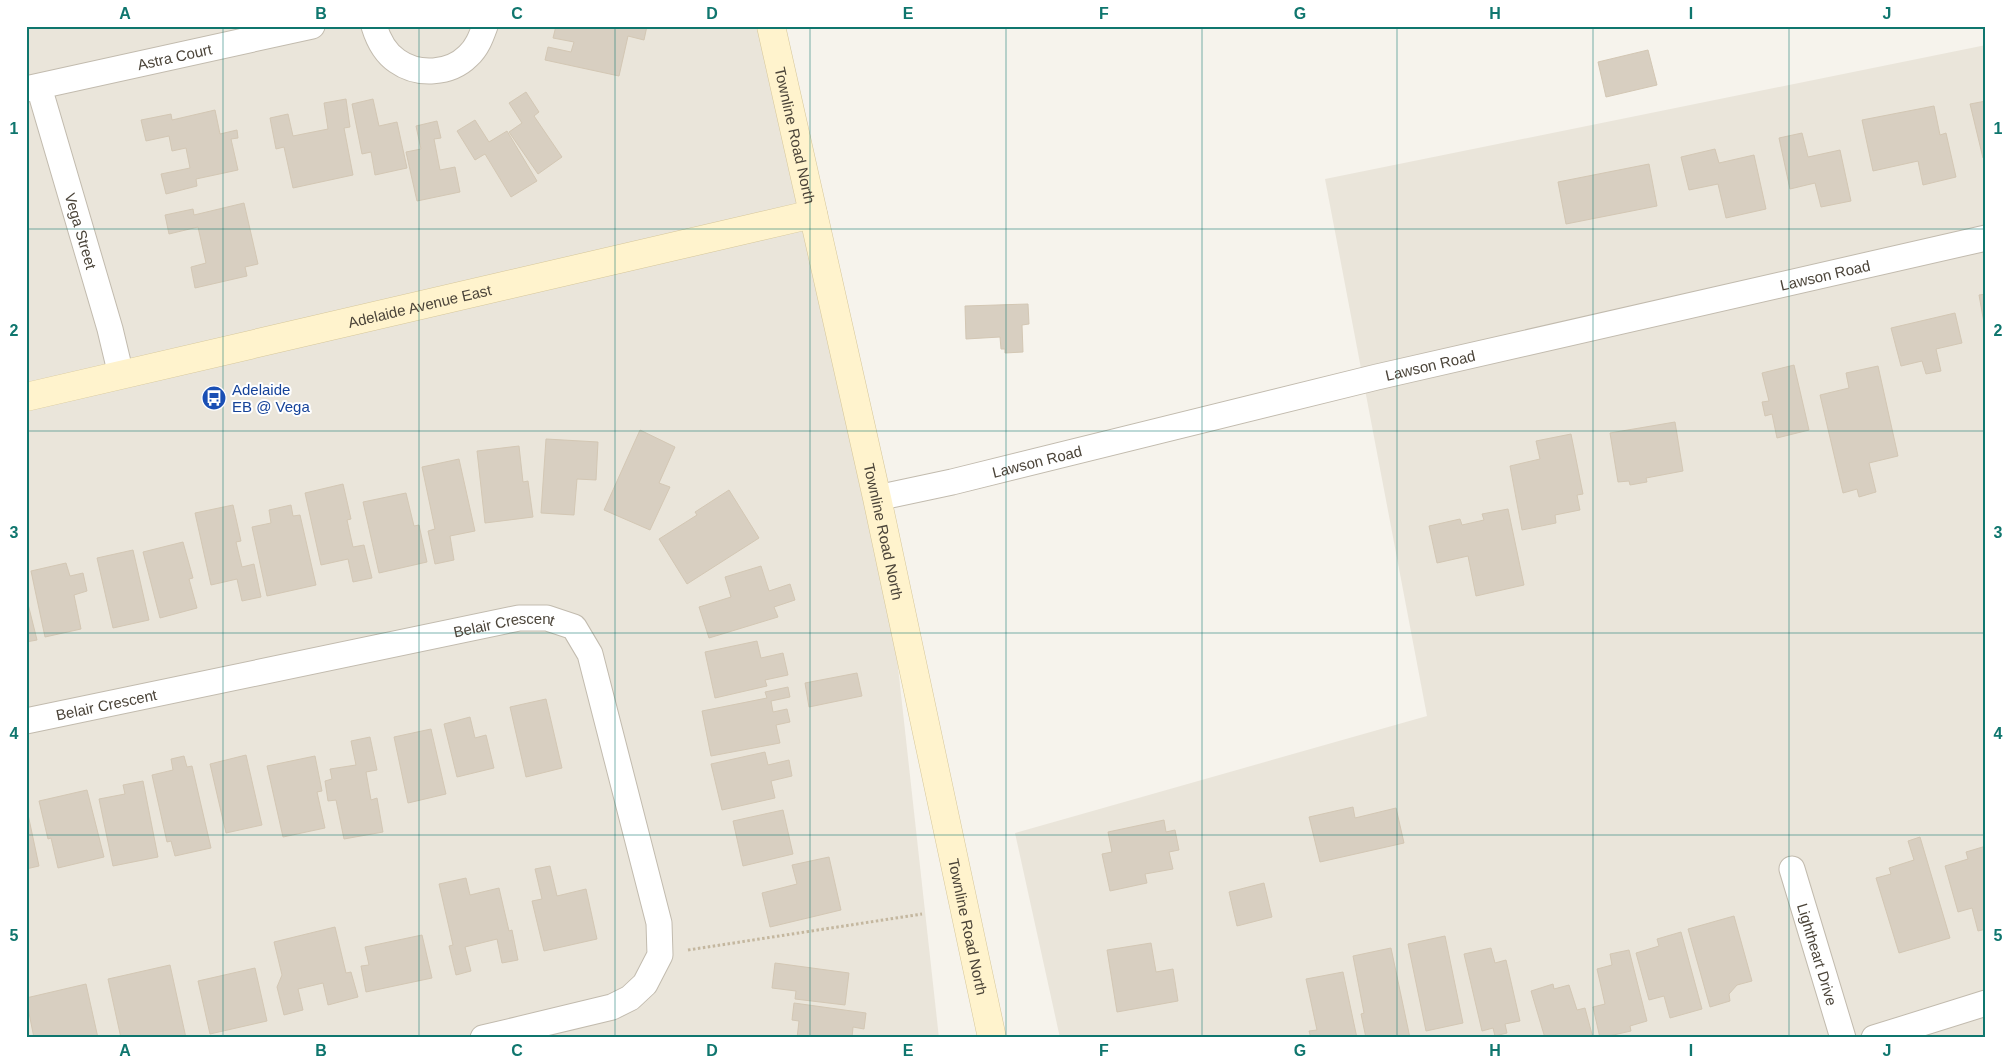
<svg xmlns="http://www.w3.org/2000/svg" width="2012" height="1064" viewBox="0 0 2012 1064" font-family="Helvetica,sans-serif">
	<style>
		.residential { fill: #eae5da }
		.building { fill: #d8cfc1; stroke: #d3c7b4 }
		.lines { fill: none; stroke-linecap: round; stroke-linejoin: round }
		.minor-casing { stroke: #c2bbae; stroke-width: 27 }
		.secondary-casing { stroke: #d6c79b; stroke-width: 29 }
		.path { stroke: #c4b79f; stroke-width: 3; stroke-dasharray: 2.5 2.5; stroke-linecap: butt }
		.minor { stroke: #fff; stroke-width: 25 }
		.secondary { stroke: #fff3cd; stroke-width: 28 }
		.grid { fill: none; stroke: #0f766e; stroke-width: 1; stroke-opacity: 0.55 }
		.labels { text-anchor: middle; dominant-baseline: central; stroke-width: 4; stroke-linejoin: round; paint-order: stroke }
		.street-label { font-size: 15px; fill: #4b4439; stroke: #fff }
		.transit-label { font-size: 15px; fill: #164399; stroke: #fff; text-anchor: start }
		.neatline { fill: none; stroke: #0f766e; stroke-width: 2 }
		.grid-label { font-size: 16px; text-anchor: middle; font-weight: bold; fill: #0f766e }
	</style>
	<rect width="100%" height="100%" fill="#f6f3ec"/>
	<g class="residential">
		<path d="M26 26H762L896 649 939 1038H26Z"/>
		<path d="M1986 45V1038H1060L1015 833 1427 716 1325 179Z"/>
	</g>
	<g class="building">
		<path d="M556 26H647L644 40 628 36 619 76 545 60 548 47 571 52 574 42 553 38Z"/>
		<path d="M1648 50 1657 85 1606 97 1598 62Z"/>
		<path d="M526 92 539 112 534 116 562 157 538 174 509 132 522 123 509 103Z"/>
		<path d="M346 99 350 127 344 128 353 175 293 188 284 147 276 149 270 118 288 114 293 136 328 129 324 103Z"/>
		<path d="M373 99 379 126 397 122 407 168 375 175 371 152 362 154 352 104Z"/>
		<path d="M1986 101V157L1983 158 1970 104Z"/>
		<path d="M1934 106 1940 135 1946 133 1956 177 1923 185 1918 161 1873 171 1862 120Z"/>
		<path d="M215 110 220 134 237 130 238 138 231 139 238 170 196 179 197 186 166 194 161 174 190 168 186 148 172 151 169 136 146 141 141 120 171 114 172 120Z"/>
		<path d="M475 120 489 142 507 131 537 181 511 197 485 154 475 160 457 131Z"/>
		<path d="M437 121 441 138 434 139 440 170 455 167 460 192 417 201 406 152 421 149 416 126Z"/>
		<path d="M1802 133 1808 157 1840 150 1851 201 1821 207 1815 183 1790 189 1779 138Z"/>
		<path d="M1715 149 1719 163 1754 155 1766 209 1726 218 1718 184 1689 190 1681 157Z"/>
		<path d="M1649 164 1657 206 1566 224 1558 182Z"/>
		<path d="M244 203 258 264 245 267 247 276 195 288 191 267 206 263 198 227 169 234 165 215 193 209 194 215Z"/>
		<path d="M1986 294V334L1979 295Z"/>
		<path d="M1028 304 1029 324 1022 325 1023 352 1005 353V349H1001L1000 337 966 339 965 306Z"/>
		<path d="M1955 313 1962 343 1936 349 1941 371 1926 374 1922 361 1901 366 1891 328Z"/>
		<path d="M1794 365 1809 430 1777 438 1772 414 1765 416 1762 402 1769 401 1762 373Z"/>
		<path d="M1878 366 1898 456 1869 463 1876 492 1859 497 1857 489 1843 493 1820 395 1849 388 1846 373Z"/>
		<path d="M1675 422 1683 471 1646 478 1647 482 1630 485 1629 481 1618 482 1610 433Z"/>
		<path d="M640 430 675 447 659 483 670 487 650 530 604 510Z"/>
		<path d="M1571 434 1583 494 1577 495 1580 510 1555 515 1556 523 1522 530 1510 466 1540 459 1536 441Z"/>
		<path d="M546 439 598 442 596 480 577 479 574 515 541 513Z"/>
		<path d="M519 446 523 482 528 481 533 517 485 523 477 451Z"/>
		<path d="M459 459 475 531 450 536 454 560 435 564 428 531 435 529 422 467Z"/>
		<path d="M343 484 351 519 347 520 353 547 364 545 372 578 353 582 348 559 321 565 305 493Z"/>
		<path d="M729 490 759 538 687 584 659 539 697 515 695 512Z"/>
		<path d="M406 493 414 526 419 525 427 562 379 573 363 502Z"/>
		<path d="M233 505 241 541 236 542 242 567 254 564 261 597 242 601 237 579 211 585 195 513Z"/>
		<path d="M291 505 293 516 300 515 316 585 267 596 252 527 271 523 269 510Z"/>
		<path d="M1508 509 1524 585 1476 596 1468 556 1437 563 1429 526 1460 519 1462 525 1484 520 1482 514Z"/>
		<path d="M183 542 193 578 189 579 197 608 160 618 143 552Z"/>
		<path d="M133 550 149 620 113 628 97 558Z"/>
		<path d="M66 563 70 576 83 573 87 591 74 595 81 629 45 637 31 571Z"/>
		<path d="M761 566 769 591 790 584 795 600 774 607 778 617 709 638 699 607 731 597 725 577Z"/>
		<path d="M26 596 37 640 26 642Z"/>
		<path d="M757 641 761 658 783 653 788 675 765 680 767 686 715 698 705 652Z"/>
		<path d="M857 673 862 696 809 707 805 683Z"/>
		<path d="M788 687 790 697 771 701 773 712 787 709 790 722 776 725 780 743 711 756 702 711 767 698 765 692Z"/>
		<path d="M546 699 562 768 526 777 510 707Z"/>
		<path d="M470 717 475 738 486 735 494 768 457 777 444 724Z"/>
		<path d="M431 729 446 794 408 803 394 737Z"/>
		<path d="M370 737 377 770 366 772 371 800 377 798 383 832 344 839 336 800 328 801 325 781 332 779 330 769 356 765 351 741Z"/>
		<path d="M765 752 768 765 789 760 792 776 771 781 775 798 722 810 711 764Z"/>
		<path d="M246 755 262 825 226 833 210 764Z"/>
		<path d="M184 756 187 767 192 766 211 848 175 856 171 841 167 842 152 775 173 770 171 759Z"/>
		<path d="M315 756 322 791 317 792 325 828 283 837 267 766Z"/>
		<path d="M143 781 158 857 113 866 99 799 125 794 123 785Z"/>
		<path d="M87 790 104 857 58 868 51 838 48 839 39 801Z"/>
		<path d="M26 805 39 866 26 869Z"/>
		<path d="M1353 807 1355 818 1396 808 1404 843 1320 862 1309 817Z"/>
		<path d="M783 810 793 854 743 866 733 821Z"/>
		<path d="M1164 820 1166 832 1175 830 1179 850 1169 852 1173 869 1145 874 1147 883 1110 891 1102 854 1112 852 1108 832Z"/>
		<path d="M1920 837 1950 938 1899 953 1876 878 1891 874 1889 868 1914 860 1908 841Z"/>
		<path d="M1986 846V929L1978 931 1972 908 1958 912 1945 866 1968 859 1966 852Z"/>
		<path d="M829 857 841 910 770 927 762 893 797 884 792 865Z"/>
		<path d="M550 866 557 896 586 889 597 939 544 951 532 901 542 899 535 869Z"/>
		<path d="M466 878 470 895 499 888 509 931 512 930 518 960 502 963 497 939 465 947 471 971 456 975 449 946 453 945 439 884Z"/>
		<path d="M1264 883 1272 917 1237 926 1229 892Z"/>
		<path d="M1734 916 1752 981 1737 985 1729 994 1730 1001 1710 1007 1688 929Z"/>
		<path d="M335 927 346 973 351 972 358 997 328 1005 323 983 298 989 303 1010 284 1015 277 987 282 975 274 942Z"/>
		<path d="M1681 932 1702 1009 1670 1018 1664 996 1649 1000 1636 953 1659 946 1657 939Z"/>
		<path d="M422 935 432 978 366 992 361 966 369 965 365 947Z"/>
		<path d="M1445 936 1463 1023 1426 1031 1408 944Z"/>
		<path d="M1151 943 1156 972 1173 969 1178 1001 1117 1012 1107 950Z"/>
		<path d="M1391 948 1410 1038H1366L1361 1014 1364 1013 1353 956Z"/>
		<path d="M1491 948 1495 963 1506 960 1520 1021 1505 1024 1507 1033 1495 1036 1493 1028 1482 1031 1464 954Z"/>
		<path d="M1629 950 1647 1021 1630 1026 1631 1031 1600 1038 1593 1007 1605 1004 1597 969 1612 965 1610 954Z"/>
		<path d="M775 963 849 973 845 1005 795 999 796 991 772 988Z"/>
		<path d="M170 965 186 1038H121L108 979Z"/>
		<path d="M255 968 267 1021 210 1034 198 981Z"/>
		<path d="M1343 972 1357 1038H1311L1309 1031 1317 1030 1306 979Z"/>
		<path d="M86 984 98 1038H34L26 998Z"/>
		<path d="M1553 984 1554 989 1569 985 1577 1010 1585 1008 1593 1038H1545L1531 991Z"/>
		<path d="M794 1003 866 1013 864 1029 853 1027 852 1038H797L799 1021 792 1020Z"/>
	</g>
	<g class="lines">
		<defs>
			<g id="minor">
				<path d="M374 26C378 39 385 53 397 61 418 76 450 74 468 56 477 48 481 37 485 26"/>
				<path id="s1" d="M39 87 110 329 121 375"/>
				<path id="s2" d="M26 89 312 26"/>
				<path id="s3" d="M877 498 952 482 1377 377 1986 238"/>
				<path id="s4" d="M26 721 519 618H547L574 627 590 654 659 923 660 955 645 984 630 998 612 1007 483 1038"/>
				<path id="s5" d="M1792 869 1843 1038"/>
				<path d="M1874 1038 1986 1003"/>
			</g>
			<g id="secondary">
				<path id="s6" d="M771 26 877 498 992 1038"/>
				<path id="s7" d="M26 397 813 214"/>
			</g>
		</defs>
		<use href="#minor" class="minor-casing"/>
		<use href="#secondary" class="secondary-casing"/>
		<path class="path" d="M688 950 922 914"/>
		<use href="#minor" class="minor"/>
		<use href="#secondary" class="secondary"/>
	</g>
	<path class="grid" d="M223 26V1038M419 26V1038M615 26V1038M810 26V1038M1006 26V1038M1202 26V1038M1397 26V1038M1593 26V1038M1789 26V1038M26 229H1986M26 431H1986M26 633H1986M26 835H1986"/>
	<defs>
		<symbol id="bus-disc" viewBox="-11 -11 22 22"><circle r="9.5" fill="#1a4fb4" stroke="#fff"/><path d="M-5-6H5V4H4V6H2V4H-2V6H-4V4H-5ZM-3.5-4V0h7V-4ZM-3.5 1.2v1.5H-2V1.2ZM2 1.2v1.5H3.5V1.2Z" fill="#fff"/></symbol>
	</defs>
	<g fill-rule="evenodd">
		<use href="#bus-disc" x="200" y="384" width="28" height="28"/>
	</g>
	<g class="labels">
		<g class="street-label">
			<text stroke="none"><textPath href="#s2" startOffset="152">Astra Court</textPath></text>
			<text stroke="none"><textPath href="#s6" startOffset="112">Townline Road North</textPath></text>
			<text stroke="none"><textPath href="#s1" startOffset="150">Vega Street</textPath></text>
			<text stroke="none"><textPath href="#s3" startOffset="974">Lawson Road</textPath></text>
			<text stroke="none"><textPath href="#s7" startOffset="404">Adelaide Avenue East</textPath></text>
			<text stroke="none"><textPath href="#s3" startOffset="569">Lawson Road</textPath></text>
			<text stroke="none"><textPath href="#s3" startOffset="164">Lawson Road</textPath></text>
			<text stroke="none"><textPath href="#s6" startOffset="518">Townline Road North</textPath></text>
			<text stroke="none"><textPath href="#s4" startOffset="488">Belair Crescent</textPath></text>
			<text stroke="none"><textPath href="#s4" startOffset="82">Belair Crescent</textPath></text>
			<text stroke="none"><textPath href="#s6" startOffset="922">Townline Road North</textPath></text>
			<text stroke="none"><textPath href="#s5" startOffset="89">Lightheart Drive</textPath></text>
		</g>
		<g class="transit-label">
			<text x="232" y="389">Adelaide<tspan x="232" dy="17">EB @ Vega</tspan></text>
		</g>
	</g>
	<rect width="2012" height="1064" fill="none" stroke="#ffffff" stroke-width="55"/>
	<rect x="28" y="28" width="1956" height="1008" class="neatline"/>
	<g class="grid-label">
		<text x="125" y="19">A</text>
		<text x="321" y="19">B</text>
		<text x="517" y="19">C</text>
		<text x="712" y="19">D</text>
		<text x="908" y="19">E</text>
		<text x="1104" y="19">F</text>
		<text x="1300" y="19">G</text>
		<text x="1495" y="19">H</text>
		<text x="1691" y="19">I</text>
		<text x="1887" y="19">J</text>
		<text x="14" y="134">1</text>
		<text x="1998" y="134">1</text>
		<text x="14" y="336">2</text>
		<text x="1998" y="336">2</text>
		<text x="14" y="538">3</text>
		<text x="1998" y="538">3</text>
		<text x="14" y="739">4</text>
		<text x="1998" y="739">4</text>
		<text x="14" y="941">5</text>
		<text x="1998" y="941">5</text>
		<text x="125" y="1056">A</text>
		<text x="321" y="1056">B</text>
		<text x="517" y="1056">C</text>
		<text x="712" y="1056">D</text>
		<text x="908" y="1056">E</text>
		<text x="1104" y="1056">F</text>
		<text x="1300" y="1056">G</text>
		<text x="1495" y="1056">H</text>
		<text x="1691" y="1056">I</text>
		<text x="1887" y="1056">J</text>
	</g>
</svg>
